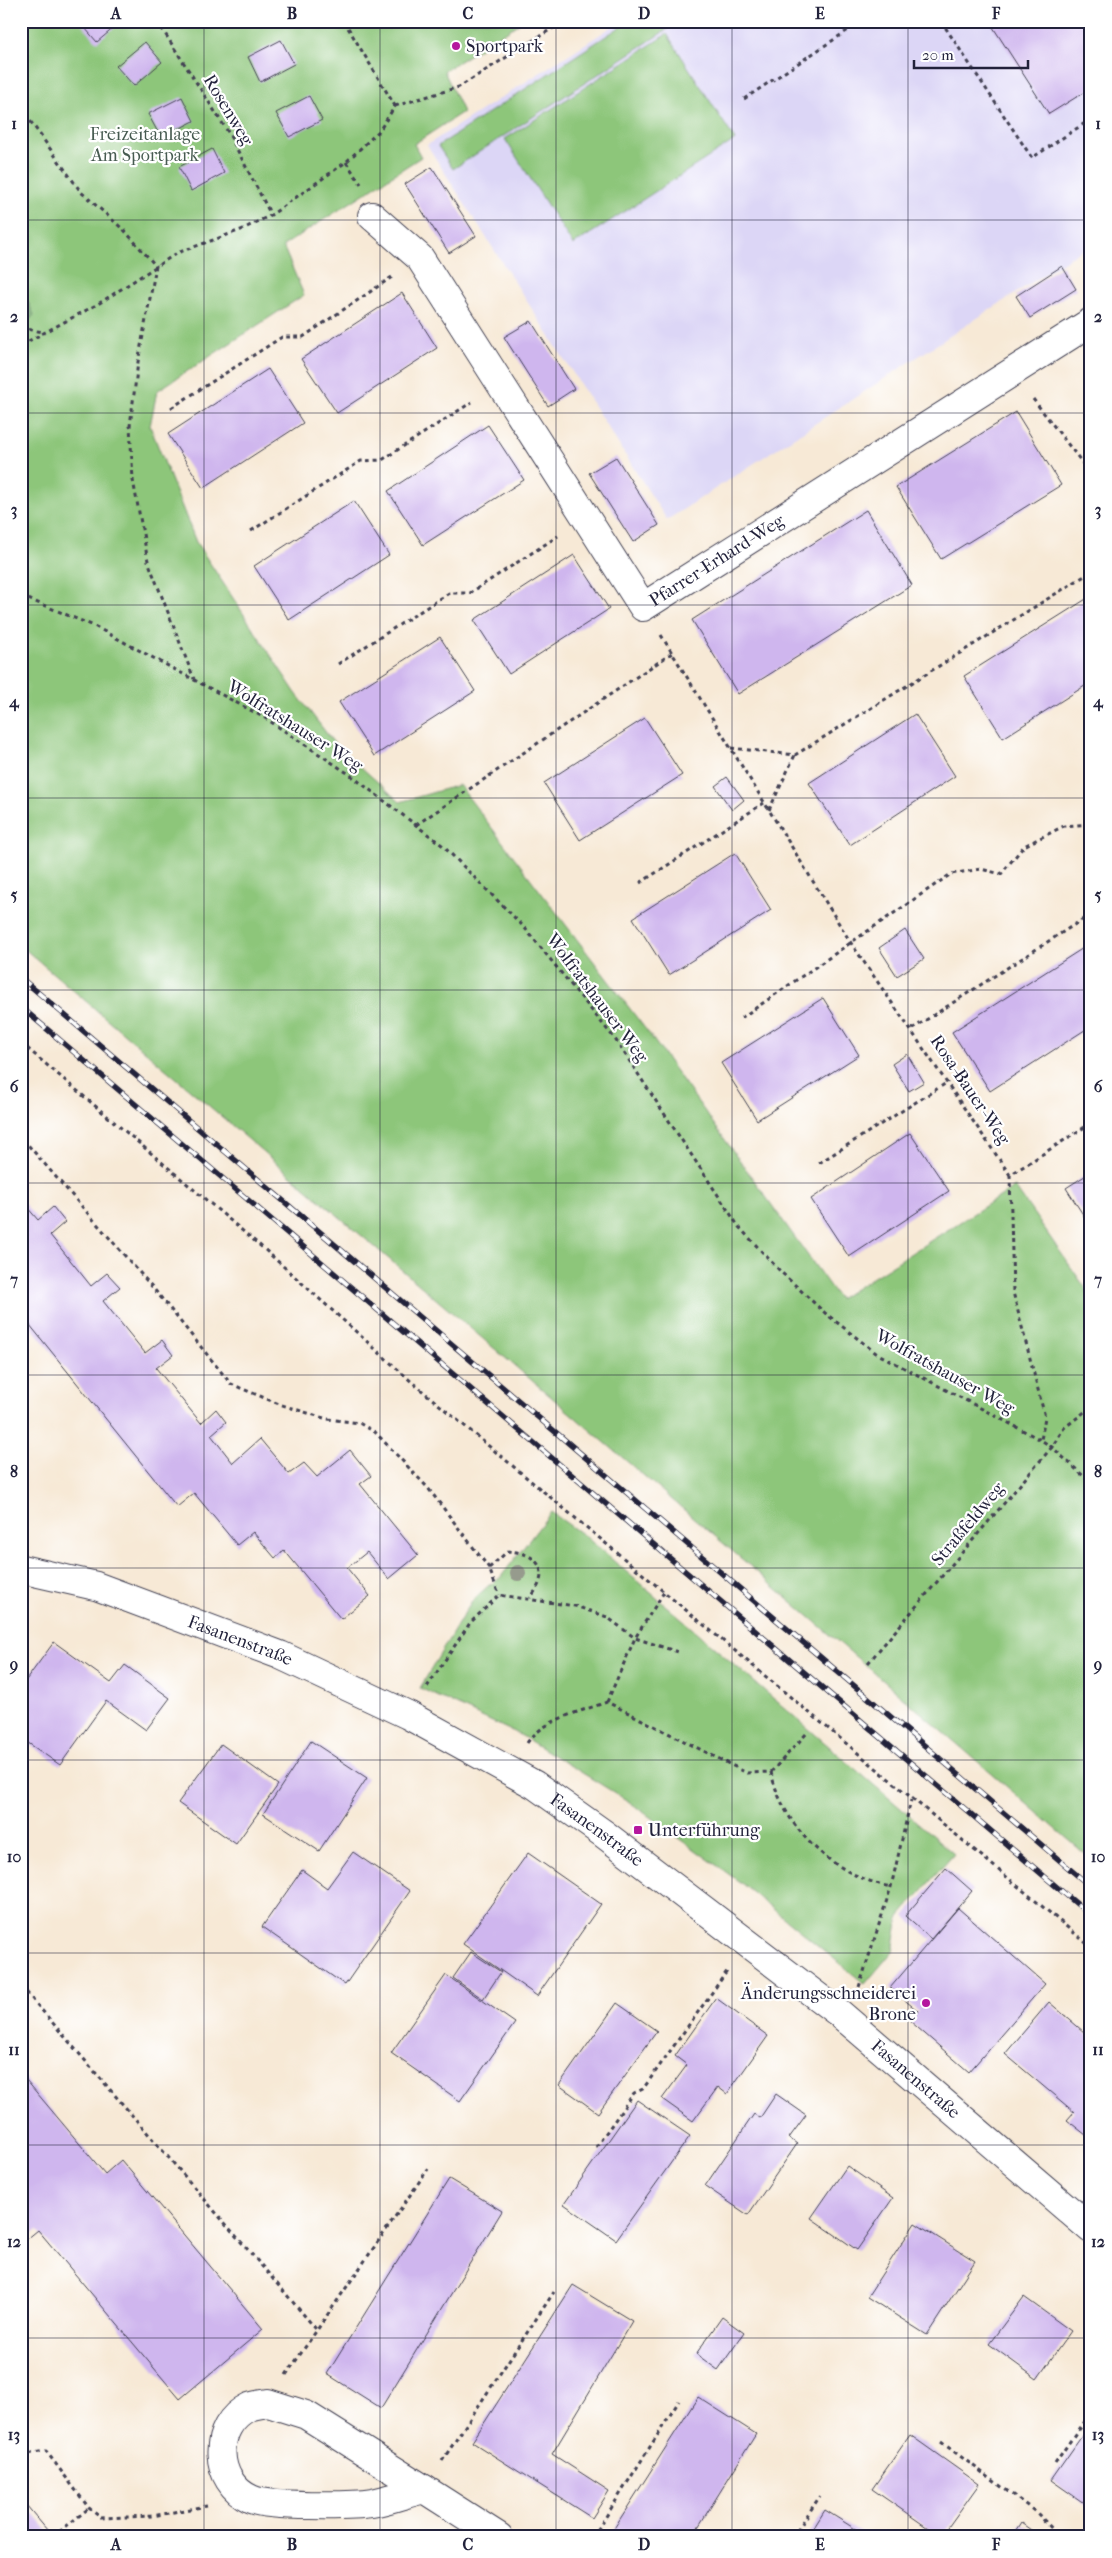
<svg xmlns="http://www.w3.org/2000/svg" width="1112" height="2558" viewBox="0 0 1112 2558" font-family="'IM FELL French Canon',serif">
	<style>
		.built { fill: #dcd6f6 }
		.green { fill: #8dc67a; stroke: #58745a }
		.forest { fill: #72ab6a; stroke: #4a6652 }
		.building { fill: #cfb6ee }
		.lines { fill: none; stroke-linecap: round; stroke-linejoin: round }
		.minor-casing { stroke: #424052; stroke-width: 30 }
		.path { stroke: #424052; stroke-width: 3; stroke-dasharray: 4 4; stroke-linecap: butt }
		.minor { stroke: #fff; stroke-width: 28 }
		.rail-casing { stroke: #22223b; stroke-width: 5.5 }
		.rail { stroke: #fff; stroke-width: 4; stroke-dasharray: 11; stroke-linecap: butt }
		.tree { fill: #969b8d }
		.grid { fill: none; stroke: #22223b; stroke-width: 1; stroke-opacity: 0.55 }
		.poi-dot { fill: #b5179e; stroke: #fff; stroke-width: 2 }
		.labels { text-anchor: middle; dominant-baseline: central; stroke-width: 4.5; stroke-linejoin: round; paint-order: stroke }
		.poi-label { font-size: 18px; fill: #22223b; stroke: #fff; text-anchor: start }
		.street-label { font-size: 18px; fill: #22223b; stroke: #fff }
		.park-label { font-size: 18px; fill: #475b51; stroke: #fff }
		.neatline { fill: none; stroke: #22223b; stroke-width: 2 }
		.grid-label { font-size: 16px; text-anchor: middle; font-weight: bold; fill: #22223b }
	</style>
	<rect width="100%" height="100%" fill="#fff"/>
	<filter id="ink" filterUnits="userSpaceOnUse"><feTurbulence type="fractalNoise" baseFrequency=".02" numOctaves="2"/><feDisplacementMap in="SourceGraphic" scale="10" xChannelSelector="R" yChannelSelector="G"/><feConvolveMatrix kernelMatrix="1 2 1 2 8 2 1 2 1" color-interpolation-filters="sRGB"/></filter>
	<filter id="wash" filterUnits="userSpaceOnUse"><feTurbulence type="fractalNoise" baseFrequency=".0096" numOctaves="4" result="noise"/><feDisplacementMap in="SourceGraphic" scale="20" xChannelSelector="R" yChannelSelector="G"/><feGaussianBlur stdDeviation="1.12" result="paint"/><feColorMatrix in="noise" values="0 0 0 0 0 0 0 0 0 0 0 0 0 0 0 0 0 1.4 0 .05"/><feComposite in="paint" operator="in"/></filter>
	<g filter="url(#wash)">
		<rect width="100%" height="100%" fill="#f7e9d6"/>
		<path class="built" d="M621 21H1091V244L667 520 427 145Z"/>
		<g class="green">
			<path d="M21 21H523L444 71 463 112 414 144 421 157 283 246 304 295 157 391 150 426 196 542 295 692 334 743 400 802 459 785 650 1035 839 1299 1015 1187 1091 1296V1859L750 1566 21 946Z"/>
			<path d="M629 21H680L453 169 438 146Z"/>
			<path d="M667 34 735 140 573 245 505 139Z"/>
			<path d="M551 1512 586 1537 954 1854 899 1917 893 1951 865 1984 741 1883 628 1801 522 1736 420 1688 471 1602 488 1586 500 1578Z"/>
		</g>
		<path class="forest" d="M21 287 34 315 21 329Z"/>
		<g id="blocks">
			<g class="building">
				<path d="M79 21H122L97 42Z"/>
				<path d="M989 21H1091V88L1049 114Z"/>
				<path d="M281 40 294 64 260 82 248 57Z"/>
				<path d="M145 42 162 62 134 86 116 66Z"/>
				<path d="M309 96 322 120 289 137 276 113Z"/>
				<path d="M182 97 194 121 161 138 148 114Z"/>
				<path d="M212 149 224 173 191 191 179 167Z"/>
				<path d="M432 167 476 236 449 253 405 184Z"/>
				<path d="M1062 266 1076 289 1030 318 1016 296Z"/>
				<path d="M402 293 437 348 337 413 301 359Z"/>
				<path d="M531 321 574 389 548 406 504 337Z"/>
				<path d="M268 369 303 423 203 488 168 434Z"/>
				<path d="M1091 372V385L1085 376Z"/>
				<path d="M1016 412 1061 485 941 559 896 487Z"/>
				<path d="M488 425 524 480 423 545 388 491Z"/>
				<path d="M616 457 659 525 633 542 589 473Z"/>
				<path d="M354 501 389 555 289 620 254 566Z"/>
				<path d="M866 510 912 585 738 694 692 620Z"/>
				<path d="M574 555 609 609 509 674 474 620Z"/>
				<path d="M1091 596V682L1003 738 964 676Z"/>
				<path d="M440 637 475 691 374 756 339 702Z"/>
				<path d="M915 714 955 776 850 845 809 783Z"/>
				<path d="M645 718 682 775 580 840 544 783Z"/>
				<path d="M727 777 744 800 732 810 715 786Z"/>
				<path d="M735 853 771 910 669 975 633 918Z"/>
				<path d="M905 930 924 959 897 976 879 948Z"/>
				<path d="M1091 943V1026L990 1091 952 1032Z"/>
				<path d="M823 998 859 1055 757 1120 721 1063Z"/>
				<path d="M907 1054 924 1082 909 1091 892 1064Z"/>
				<path d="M910 1133 949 1191 849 1257 811 1199Z"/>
				<path d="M1091 1172V1227L1066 1188Z"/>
				<path d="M21 1200 38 1220 53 1207 65 1222 50 1235 91 1286 107 1273 120 1287 103 1301 145 1353 162 1340 173 1355 156 1368 201 1423 216 1409 226 1422 211 1435 233 1463 260 1439 289 1474 304 1463 317 1477 350 1450 371 1476 360 1484 418 1555 389 1579 367 1552 347 1568 370 1596 341 1619 284 1550 275 1558 253 1532 237 1545 194 1493 177 1507 21 1314Z"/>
				<path d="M54 1642 111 1683 125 1665 170 1698 146 1730 106 1701 60 1765 21 1738V1687Z"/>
				<path d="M311 1741 367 1778 319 1851 263 1814Z"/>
				<path d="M221 1744 278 1785 236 1844 178 1803Z"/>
				<path d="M353 1852 410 1891 345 1985 262 1927 302 1870 327 1888Z"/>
				<path d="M528 1853 601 1904 537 1996 463 1944Z"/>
				<path d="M946 1868 972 1891 931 1939 905 1916Z"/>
				<path d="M958 1908 1045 1984 969 2072 910 2021 918 2011 890 1988Z"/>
				<path d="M471 1952 501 1972 483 1999 453 1978Z"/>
				<path d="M446 1975 515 2023 460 2101 391 2053Z"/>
				<path d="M716 1998 768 2036 727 2094 718 2087 693 2121 662 2099 687 2065 675 2056Z"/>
				<path d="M1049 2002 1091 2038V2139L1067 2120 1074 2112 1005 2054Z"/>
				<path d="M617 2003 657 2031 598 2113 559 2085Z"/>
				<path d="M21 2074 105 2174 121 2160 263 2329 180 2399 38 2230 21 2244Z"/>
				<path d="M776 2094 806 2115 789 2138 797 2144 748 2215 705 2186 754 2114 760 2118Z"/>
				<path d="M637 2100 690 2136 616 2240 564 2204Z"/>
				<path d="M847 2166 893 2198 857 2250 811 2218Z"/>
				<path d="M449 2179 502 2211 381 2408 327 2374Z"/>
				<path d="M915 2223 975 2261 927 2335 867 2297Z"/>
				<path d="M573 2285 632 2321 552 2454 609 2491 592 2518 472 2442Z"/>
				<path d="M1024 2297 1071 2331 1037 2379 989 2344Z"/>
				<path d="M722 2317 744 2333 718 2370 696 2354Z"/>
				<path d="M698 2397 756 2434 692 2537H624L613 2530Z"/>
				<path d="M1091 2423V2508L1051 2480Z"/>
				<path d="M910 2435 979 2484 941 2537 872 2489Z"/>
				<path d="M21 2499 53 2537H21Z"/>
				<path d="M825 2510 868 2537H808Z"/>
				<path d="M1021 2523 1041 2537H1012Z"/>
			</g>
		</g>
	</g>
	<g filter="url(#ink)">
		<use href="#blocks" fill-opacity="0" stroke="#424052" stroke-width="1"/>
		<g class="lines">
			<defs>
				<g id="minor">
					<path id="s1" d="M372 216 420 258 643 607 1091 322"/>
					<path id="s2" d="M21 1569 96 1586 280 1655 408 1715 535 1785 604 1834 839 2013 1091 2229"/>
					<path d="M268 2403 306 2415 424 2489C407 2493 390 2500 372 2503 353 2506 267 2507 251 2499 213 2482 211 2425 249 2407 255 2405 262 2404 268 2403Z"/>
					<path d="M424 2489 499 2537"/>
				</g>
			</defs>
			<use href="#minor" class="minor-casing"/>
			<g class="path">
				<path d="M157 21 228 132 271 215"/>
				<path d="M344 21 395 106"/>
				<path d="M941 21 1032 158 1091 119"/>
				<path d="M744 99 862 21"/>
				<path d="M395 106 459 87 564 21"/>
				<path d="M21 108 81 192 125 231 156 266 138 362 130 426 133 480 148 561 194 679"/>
				<path d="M346 162 361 184"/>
				<path d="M21 328 43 332"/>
				<path d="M21 345 98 304 177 253 241 230 271 215 346 162 379 131 395 106"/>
				<path d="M1033 399 1091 474"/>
				<path d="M171 408 282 337H303L392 277"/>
				<path d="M251 531 361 461 382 460 472 402"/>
				<path d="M21 596 94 626 265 718 349 774 442 845 524 927 615 1039 739 1227 781 1272 825 1313 876 1353 1041 1440 1052 1447 1091 1483"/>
				<path d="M661 635 851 943 1010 1175 1091 1123"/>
				<path d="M338 664 449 593H470L558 536"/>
				<path d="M731 748 795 755 1091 572"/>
				<path d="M769 810 795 755"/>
				<path d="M416 825 672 653"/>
				<path d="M640 883 764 803"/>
				<path d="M741 1018 951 874 981 869 1001 874 1024 846 1064 826 1091 824"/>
				<path d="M912 1029 1091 914"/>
				<path d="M21 1043 264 1249 413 1383 1091 1947"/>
				<path d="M21 1143 28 1145 154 1289 231 1384 279 1404 327 1419 359 1423 375 1432 428 1488 489 1568 499 1595"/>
				<path d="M819 1163 948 1082"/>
				<path d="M1010 1175 1013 1292 1045 1417 1041 1440"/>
				<path d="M489 1568 508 1551C539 1553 552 1572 530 1598"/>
				<path d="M868 1663 1052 1447 1064 1428 1091 1407"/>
				<path d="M427 1687 470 1623 499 1595 575 1606 607 1617 635 1638 678 1652"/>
				<path d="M607 1702 635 1638 664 1592"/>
				<path d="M527 1743C544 1719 580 1712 607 1702L747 1773 771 1772 808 1732"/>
				<path d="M771 1772C784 1830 833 1875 891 1887"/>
				<path d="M21 1986 316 2329"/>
				<path d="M859 1987 891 1887 911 1800"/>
				<path d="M596 2147 634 2093 643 2089 728 1970"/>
				<path d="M286 2375 428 2169"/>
				<path d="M941 2442 1037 2513 1060 2537"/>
				<path d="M21 2455 46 2451 89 2508 101 2518 152 2516 207 2506"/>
				<path d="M442 2461 554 2292"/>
				<path d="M1055 2463 1091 2411"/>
				<path d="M53 2537 89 2508"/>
				<path d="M593 2537 679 2401"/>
				<path d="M793 2537 820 2496"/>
			</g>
			<use href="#minor" class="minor"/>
			<defs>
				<g id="rail">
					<path d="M21 978 1091 1887"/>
					<path d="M21 1007 1091 1916"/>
				</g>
			</defs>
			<use href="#rail" class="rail-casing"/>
			<use href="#rail" class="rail"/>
		</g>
		<circle class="tree" cx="518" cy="1573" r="8"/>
	</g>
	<path class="grid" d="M204 21V2537M380 21V2537M556 21V2537M732 21V2537M908 21V2537M21 220H1091M21 413H1091M21 605H1091M21 798H1091M21 990H1091M21 1183H1091M21 1375H1091M21 1568H1091M21 1760H1091M21 1953H1091M21 2145H1091M21 2338H1091"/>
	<g class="poi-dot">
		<circle cx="456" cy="46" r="5"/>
		<rect x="633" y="1825" width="10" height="10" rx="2.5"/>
		<circle cx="926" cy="2003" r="5"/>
	</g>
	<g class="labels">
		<g class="poi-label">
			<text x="466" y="46">Sportpark</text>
			<text x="648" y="1830">Unterführung</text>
			<text x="916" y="1993" text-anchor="end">Änderungsschneiderei<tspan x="916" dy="21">Brone</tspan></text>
		</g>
		<g class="street-label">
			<text transform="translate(228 110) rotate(59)">Rosenweg</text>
			<text stroke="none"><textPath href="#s1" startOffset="565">Pfarrer-Erhard-Weg</textPath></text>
			<text transform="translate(295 726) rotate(32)">Wolfratshauser Weg</text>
			<text transform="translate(597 998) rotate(53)">Wolfratshauser Weg</text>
			<text transform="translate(970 1090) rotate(56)">Rosa-Bauer-Weg</text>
			<text transform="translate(945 1372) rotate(29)">Wolfratshauser Weg</text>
			<text transform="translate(968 1524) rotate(-50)">Straßfeldweg</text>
			<text stroke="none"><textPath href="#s2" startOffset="231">Fasanenstraße</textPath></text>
			<text stroke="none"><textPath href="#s2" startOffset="636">Fasanenstraße</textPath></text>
			<text stroke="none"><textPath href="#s2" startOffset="1041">Fasanenstraße</textPath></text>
		</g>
		<g class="park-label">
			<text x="145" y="134">Freizeitanlage<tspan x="145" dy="21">Am Sportpark</tspan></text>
		</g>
	</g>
	<rect width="1112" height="2558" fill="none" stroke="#fff" stroke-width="55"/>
	<path d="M914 60v8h114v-8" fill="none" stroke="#22223b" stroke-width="2.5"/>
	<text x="922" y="60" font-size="15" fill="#22223b" stroke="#ffffff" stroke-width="4" paint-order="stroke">20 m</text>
	<rect x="28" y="28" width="1056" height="2502" class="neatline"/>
	<g class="grid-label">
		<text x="116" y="19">A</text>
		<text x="292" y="19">B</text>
		<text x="468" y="19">C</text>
		<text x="644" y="19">D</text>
		<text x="820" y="19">E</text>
		<text x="996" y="19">F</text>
		<text x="14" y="129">1</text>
		<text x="1098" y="129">1</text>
		<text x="14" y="322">2</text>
		<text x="1098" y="322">2</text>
		<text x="14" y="515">3</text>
		<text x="1098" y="515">3</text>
		<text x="14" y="707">4</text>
		<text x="1098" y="707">4</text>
		<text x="14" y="900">5</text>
		<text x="1098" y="900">5</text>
		<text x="14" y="1092">6</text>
		<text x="1098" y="1092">6</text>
		<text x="14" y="1285">7</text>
		<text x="1098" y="1285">7</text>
		<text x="14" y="1477">8</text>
		<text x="1098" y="1477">8</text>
		<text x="14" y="1670">9</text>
		<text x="1098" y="1670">9</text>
		<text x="14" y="1862">10</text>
		<text x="1098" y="1862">10</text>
		<text x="14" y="2055">11</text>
		<text x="1098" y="2055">11</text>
		<text x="14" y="2247">12</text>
		<text x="1098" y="2247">12</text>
		<text x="14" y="2440">13</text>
		<text x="1098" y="2440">13</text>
		<text x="116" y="2550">A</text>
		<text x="292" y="2550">B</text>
		<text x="468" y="2550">C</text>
		<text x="644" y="2550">D</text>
		<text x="820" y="2550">E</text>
		<text x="996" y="2550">F</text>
	</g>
</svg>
